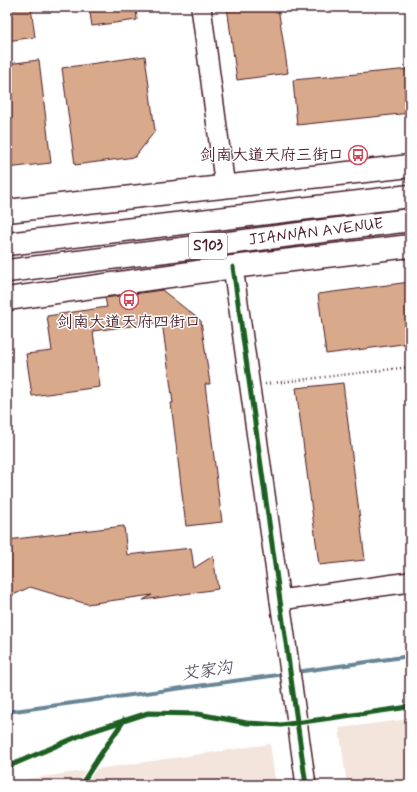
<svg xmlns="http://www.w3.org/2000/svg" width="417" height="792" viewBox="0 0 417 792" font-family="Mynerve,'LXGW WenKai TC',sans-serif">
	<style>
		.built { fill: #f3e5dc }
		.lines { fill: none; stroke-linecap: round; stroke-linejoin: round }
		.stream { stroke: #698596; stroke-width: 4 }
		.building { fill: #d8a98a; stroke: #4a1f2b }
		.minor-casing { stroke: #4a1f2b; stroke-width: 22 }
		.major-casing { stroke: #4a1f2b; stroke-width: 25 }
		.highway-casing { stroke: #4a1f2b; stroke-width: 25 }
		.path { stroke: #4a1f2b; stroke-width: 2.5; stroke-dasharray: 1 3; stroke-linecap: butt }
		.minor { stroke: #fff; stroke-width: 19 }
		.major { stroke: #fff; stroke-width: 22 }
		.highway { stroke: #fff; stroke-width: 22 }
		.cycleway-casing { stroke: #fff; stroke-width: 8 }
		.cycleway { stroke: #1b5e20; stroke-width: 5 }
		.labels { text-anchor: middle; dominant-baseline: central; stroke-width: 3; stroke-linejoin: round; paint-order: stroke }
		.shield { fill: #fff; stroke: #80626b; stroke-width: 1 }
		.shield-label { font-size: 15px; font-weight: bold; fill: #4a1f2b }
		.poi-label { font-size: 16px; fill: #4a1f2b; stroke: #fff; text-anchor: end }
		.street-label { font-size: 16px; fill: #4a1f2b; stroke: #fff }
		.water-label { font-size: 17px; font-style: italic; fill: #5c5a6a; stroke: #fff }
	</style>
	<rect width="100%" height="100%" fill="#fff"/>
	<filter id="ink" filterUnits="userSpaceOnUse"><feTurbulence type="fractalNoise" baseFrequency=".025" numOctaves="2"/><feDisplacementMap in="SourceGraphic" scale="8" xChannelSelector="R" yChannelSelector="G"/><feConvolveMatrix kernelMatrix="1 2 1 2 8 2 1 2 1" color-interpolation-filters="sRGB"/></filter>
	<g filter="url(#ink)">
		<g class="built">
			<path d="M410 719V785H347L339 728Z"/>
			<path d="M270 744 276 785H7V782Z"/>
		</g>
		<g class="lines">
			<g class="stream">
				<path d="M296 672 410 656"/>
				<path d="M7 712 285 674"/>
			</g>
		</g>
		<g class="building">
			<path d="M7 7H31L35 37 7 41Z"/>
			<path d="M89 7H136L137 20 92 26Z"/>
			<path d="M227 7H278L288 73 237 80Z"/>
			<path d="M145 56 155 131 135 157 75 165 62 68Z"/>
			<path d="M39 60 51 163 7 168V64Z"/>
			<path d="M410 69V113L297 125 293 80Z"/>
			<path d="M410 282V343L326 354 318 294Z"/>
			<path d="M162 290 201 321 210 384H205L222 522 186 526 171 403H173L162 322 93 331 100 387 32 396 26 354 52 351 47 316 107 307 105 298Z"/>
			<path d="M343 383 365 560 319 565 296 388Z"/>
			<path d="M124 526 127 555 191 548 194 568 213 556 218 589 143 600 152 595 87 604 30 587 7 598V540Z"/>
		</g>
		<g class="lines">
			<defs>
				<g id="minor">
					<path d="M201 7 225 187"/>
					<path d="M233 267 306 785"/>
					<path d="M280 600 410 582"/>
				</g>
				<g id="major">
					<path d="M7 211 410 166"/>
					<path d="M7 299 233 267 410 246"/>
				</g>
				<g id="highway">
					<path d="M7 244 410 196"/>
					<path d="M7 271 410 220"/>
				</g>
			</defs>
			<use href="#minor" class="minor-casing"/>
			<use href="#major" class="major-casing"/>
			<use href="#highway" class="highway-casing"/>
			<path class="path" d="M265 384 410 367"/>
			<use href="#minor" class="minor"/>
			<use href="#major" class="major"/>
			<use href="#highway" class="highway"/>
			<defs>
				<g id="cycleway">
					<path d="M233 267 306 785"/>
					<path d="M7 767 86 733 148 713 198 714 247 723 281 725 402 708 410 705"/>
					<path d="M81 785 97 760 124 720"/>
				</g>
			</defs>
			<use href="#cycleway" class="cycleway-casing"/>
			<use href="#cycleway" class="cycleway"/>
		</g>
	</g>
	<defs>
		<symbol id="bus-ring" viewBox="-11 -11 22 22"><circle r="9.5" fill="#fff" stroke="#d1495b" stroke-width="1.5"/><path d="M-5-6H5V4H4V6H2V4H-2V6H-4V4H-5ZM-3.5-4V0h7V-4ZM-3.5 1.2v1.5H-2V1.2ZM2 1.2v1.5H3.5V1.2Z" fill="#d1495b"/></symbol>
	</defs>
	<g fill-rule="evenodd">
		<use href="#bus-ring" x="347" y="144" width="22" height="22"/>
		<use href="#bus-ring" x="118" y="289" width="22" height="22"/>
	</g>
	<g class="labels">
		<rect class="shield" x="189" y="233" width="38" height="26" rx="3"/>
		<g class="shield-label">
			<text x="208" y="246">S103</text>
		</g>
		<g class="poi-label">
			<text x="344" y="155">剑南大道天府三街口</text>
			<text x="129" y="322" text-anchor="middle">剑南大道天府四街口</text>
		</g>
		<g class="street-label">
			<text transform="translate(316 232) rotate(-7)">JIANNAN AVENUE</text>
		</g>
		<g class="water-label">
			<text transform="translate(207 671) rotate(-8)">艾家沟</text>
		</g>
	</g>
	<rect width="417" height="792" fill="none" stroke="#fff" stroke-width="24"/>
	<rect x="12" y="12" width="393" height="768" fill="none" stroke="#4a1f2b" stroke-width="1.5" filter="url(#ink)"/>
</svg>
